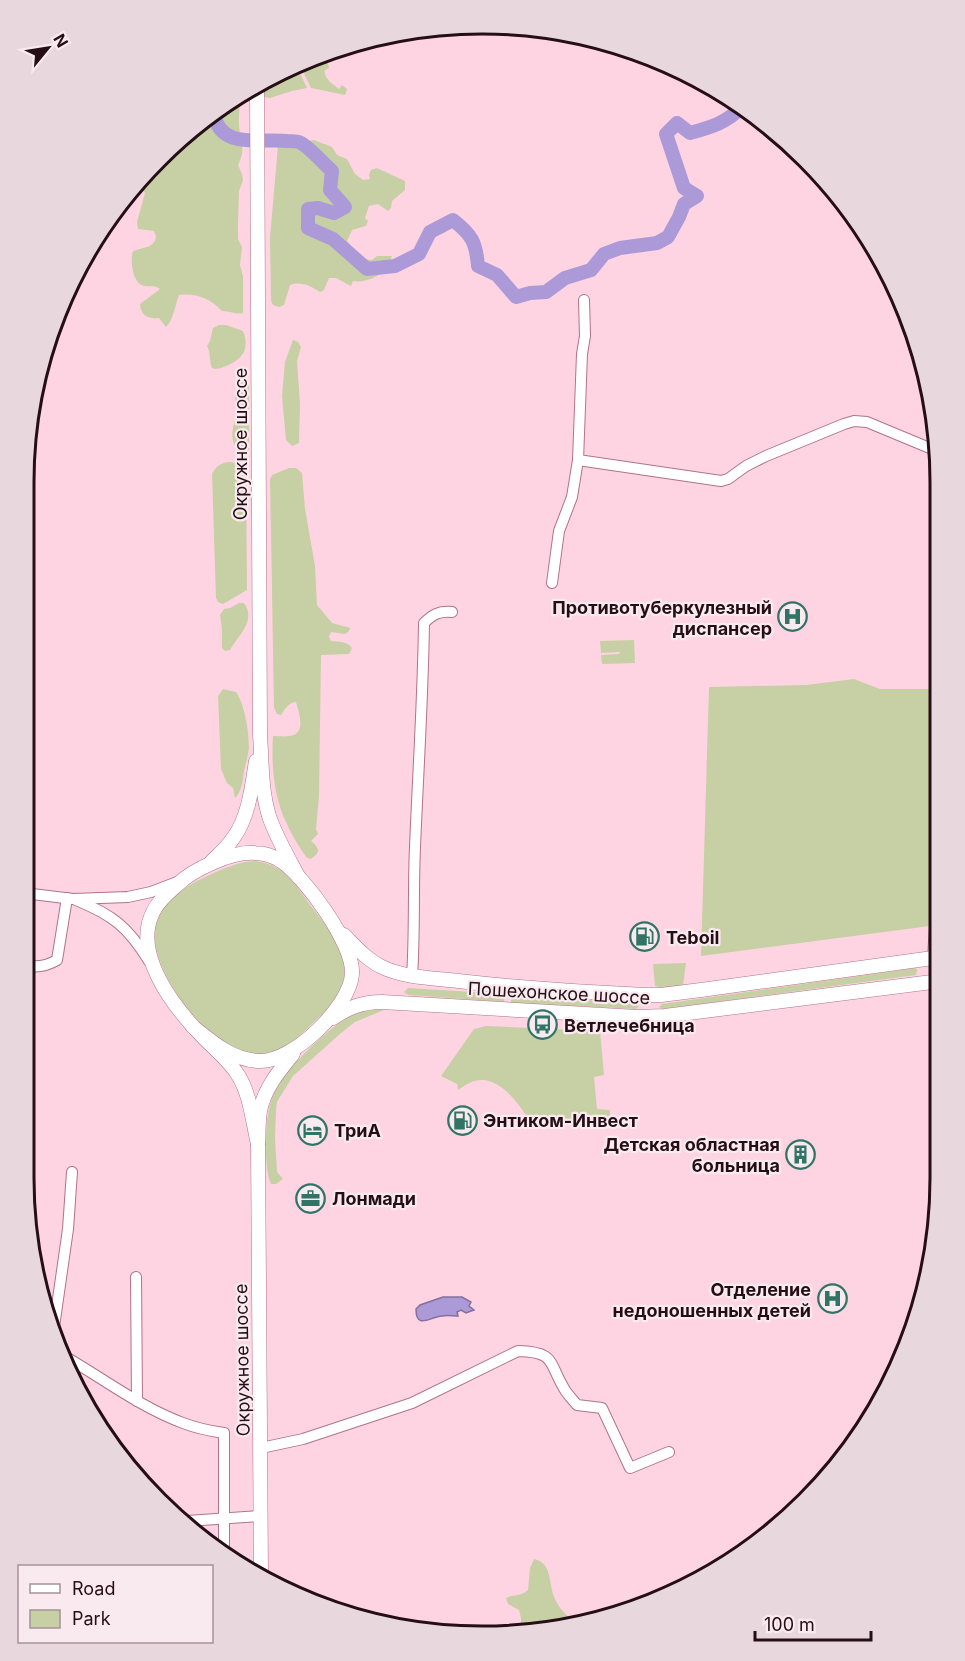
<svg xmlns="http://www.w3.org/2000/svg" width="965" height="1661" viewBox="0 0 965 1661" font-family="Inter,sans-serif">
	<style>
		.green { fill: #c7d0a4 }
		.water { fill: #ab9ad7; stroke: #83709d; stroke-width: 1.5 }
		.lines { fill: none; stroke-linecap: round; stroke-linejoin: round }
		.river { stroke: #ab9ad7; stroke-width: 14 }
		.minor-casing { stroke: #b17389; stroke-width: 12 }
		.major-casing { stroke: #b17389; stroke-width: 15 }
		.minor { stroke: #fff; stroke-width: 10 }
		.major { stroke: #fff; stroke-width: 14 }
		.labels { text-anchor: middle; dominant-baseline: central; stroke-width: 4.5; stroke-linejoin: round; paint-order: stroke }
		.street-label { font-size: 18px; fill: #260e17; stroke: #f9eaef }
		.poi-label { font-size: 18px; font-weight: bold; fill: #260e17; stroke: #f9eaef; text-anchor: start }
		.rim { fill: none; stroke: #260e17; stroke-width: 3 }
	</style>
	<rect width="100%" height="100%" fill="#fed4e2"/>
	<g class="green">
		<path d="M323 54V63H328L329 68 324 71 326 77 330 82 339 89 342 85 347 89 345 95 311 88 299 63Z"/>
		<path d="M296 65 307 88 292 91 270 98 264 97 263 82Z"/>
		<path d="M239 95C241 105 238 115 239 126 241 142 246 149 238 165L242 174 243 180 239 191 238 224V239L242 247 240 265 243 276V313C237 315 230 311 222 311 211 299 196 293 179 295 175 305 174 319 166 327L159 318C148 319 141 316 140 304L160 289C154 285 151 287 145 286 132 284 130 260 133 251L150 246 155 241 156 236 154 231 138 229 137 222 145 193 138 182 158 159 227 101Z"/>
		<path d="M314 140 332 147 337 155 347 159 355 174 363 180 370 179 369 175 371 170 377 168 405 181V190L392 201 391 208 388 211 378 204 369 206 365 218 368 221 366 226 352 230 347 241 363 259 372 260 377 256H392C390 260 388 266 385 270 378 278 363 283 353 281L351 286 336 278H329L324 290 320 292C310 286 302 281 290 285L284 305 279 307 273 305 271 301 270 237 278 146Z"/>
		<path d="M219 325H226L243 331C250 349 243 359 226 366 221 368 218 370 212 368 209 361 211 352 207 346L210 341 213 328Z"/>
		<path d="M293 340 298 342 301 347 297 361 300 404 299 443 292 446 286 440 282 396 285 362Z"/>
		<path d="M243 380 249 382V449L247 452 237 449C229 438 233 428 236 416 238 411 235 407 235 402 235 396 238 388 240 383Z"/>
		<path d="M229 462C238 462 241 465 246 472L247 590 223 604 218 602 216 598 212 474C216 466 220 463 229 462Z"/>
		<path d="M289 468H296L302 473 305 509 315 566 317 605 332 623 350 628 349 631 345 634 331 632 329 637 331 641C339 642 347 641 352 648L349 654 321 655 319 796 316 829 318 834 311 841C320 848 321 853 310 859L306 857C299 846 292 836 287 824 274 799 271 764 273 736 279 736 284 737 289 736 307 735 299 713 296 702 288 703 285 709 281 715L277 714 274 707 270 479 272 475Z"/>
		<path d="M239 603H244C257 621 238 635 230 650L225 651 222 648V629L220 615 224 609 230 608Z"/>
		<path d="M634 640 635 663 602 664 601 655 619 654 620 652 601 653 600 641Z"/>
		<path d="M854 679 880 689H940V769L930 926 701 956 709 687 806 685Z"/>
		<path d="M223 689 236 692C245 705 249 732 249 748 248 755 246 764 244 771 243 780 242 791 235 798L233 788 227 783 221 769 218 696Z"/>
		<path d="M252 861C280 862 293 881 308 902 324 923 348 949 344 978 342 996 326 1011 314 1022 303 1032 292 1045 279 1051 237 1070 190 1018 172 986 143 936 149 905 201 879 218 871 234 863 252 861Z"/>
		<path d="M686 963 683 986 669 989 655 986 653 964Z"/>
		<path d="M916 968 917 970 916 975 687 1006 662 1009 659 1007 662 1004Z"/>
		<path d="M408 988 505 994 504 1002 408 995 404 992Z"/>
		<path d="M511 995 635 1003 639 1006 636 1009 511 1003Z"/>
		<path d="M372 1009 384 1010 355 1022 341 1033 293 1076 280 1097 277 1102 276 1110 275 1139 277 1172 283 1179 276 1184H271C263 1166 265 1116 272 1098 280 1073 328 1028 350 1016 357 1012 364 1010 372 1009Z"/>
		<path d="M486 1026 600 1031 604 1075 594 1077 597 1109 610 1110V1117L603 1121 527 1117C517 1101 497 1075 475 1081 469 1082 463 1087 458 1090L457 1084 441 1076 474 1029Z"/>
		<path d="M534 1559C553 1563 548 1584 555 1599 559 1608 566 1615 574 1622L521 1631V1618L519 1610 508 1604 506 1598C514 1594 520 1597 528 1590L530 1568Z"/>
	</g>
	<path class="water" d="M443 1297H462L471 1302 469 1306 474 1310 466 1313 461 1310 457 1312 458 1316C453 1316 447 1315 442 1316 430 1317 416 1330 416 1309L420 1305Z"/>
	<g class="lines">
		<path class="river" d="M214 113C219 150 260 138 287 141 291 141 298 141 301 143 309 147 324 164 332 171L330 190 345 207 334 213 318 208 308 209V228L333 239 367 269 395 266 419 254 430 232 453 220C472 235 476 242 478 266L497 275 516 297 530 293 546 292 565 278 591 270 604 254 620 248 657 243 668 237 679 217 684 204 697 196 684 188 666 134 677 123 690 133C712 127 726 123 743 106"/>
		<defs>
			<g id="minor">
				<path d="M578 460 721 481 728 479 746 466 766 456 844 424 854 421 867 422 932 449 940 461"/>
				<path d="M552 583 559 531 572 497 578 460 582 354 585 336 584 300"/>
				<path d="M24 893 73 899 128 897 151 892 177 882"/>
				<path d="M76 900C113 915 128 927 149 961"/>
				<path d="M933 958 940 844"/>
				<path d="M24 965C36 968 47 966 57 960L67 898"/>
				<path d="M412 976C415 933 413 890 415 847 418 773 423 698 424 623 433 614 439 611 452 612"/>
				<path d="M136 1277 137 1401"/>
				<path d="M53 1334 68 1229 72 1172"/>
				<path d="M64 1356C104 1379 140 1407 183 1423 196 1428 210 1431 224 1433V1557"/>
				<path d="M261 1448 303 1439 412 1403 518 1351C557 1352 548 1363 565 1390 568 1395 573 1400 577 1405L602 1408 630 1468 669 1452"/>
				<path d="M187 1521 261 1516"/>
			</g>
			<g id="major">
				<path d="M257 86 260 735C262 762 261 790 269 816 276 837 288 857 298 876"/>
				<path d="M212 861C220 854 228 846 234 837 249 816 252 786 256 761"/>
				<path d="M344 935C356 947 367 960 382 967 405 978 433 978 458 981 520 988 582 992 645 995H661L701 990 940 957"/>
				<path d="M333 1018C349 1007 363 1002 382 1002L637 1017 665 1016 940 981"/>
				<path d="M192 1026C212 1042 232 1060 259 1061 292 1063 350 1007 352 974 354 944 305 877 281 861 273 856 264 853 255 853 233 851 193 869 177 885 168 893 158 901 153 912 132 954 174 1007 201 1035 213 1048 229 1060 238 1075 250 1093 253 1123 258 1144"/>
				<path d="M261 1575 258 1144C259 1134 258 1122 260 1111 264 1089 279 1071 293 1054"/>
			</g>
		</defs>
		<use href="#minor" class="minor-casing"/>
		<use href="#major" class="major-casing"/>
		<use href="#minor" class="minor"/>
		<use href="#major" class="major"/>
	</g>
	<defs>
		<symbol id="hospital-ring" viewBox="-11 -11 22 22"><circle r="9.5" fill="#f9eaef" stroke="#317466" stroke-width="1.5"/><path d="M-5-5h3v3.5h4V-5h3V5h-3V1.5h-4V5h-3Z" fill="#317466"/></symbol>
		<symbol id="fuel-ring" viewBox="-11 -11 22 22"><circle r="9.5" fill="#f9eaef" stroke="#317466" stroke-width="1.5"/><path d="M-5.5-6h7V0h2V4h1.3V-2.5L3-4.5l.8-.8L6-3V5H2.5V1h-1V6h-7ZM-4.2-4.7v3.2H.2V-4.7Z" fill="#317466"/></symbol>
		<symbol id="bus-ring" viewBox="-11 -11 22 22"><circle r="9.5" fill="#f9eaef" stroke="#317466" stroke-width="1.5"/><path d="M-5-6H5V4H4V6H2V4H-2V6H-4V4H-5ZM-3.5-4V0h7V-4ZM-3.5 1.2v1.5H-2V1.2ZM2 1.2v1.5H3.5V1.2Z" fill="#317466"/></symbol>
		<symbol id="hotel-ring" viewBox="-11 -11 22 22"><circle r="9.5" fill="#f9eaef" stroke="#317466" stroke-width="1.5"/><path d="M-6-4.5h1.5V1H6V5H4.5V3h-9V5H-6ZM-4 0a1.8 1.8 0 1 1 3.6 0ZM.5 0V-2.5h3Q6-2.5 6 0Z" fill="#317466"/></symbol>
		<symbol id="building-ring" viewBox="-11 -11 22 22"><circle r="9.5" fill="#f9eaef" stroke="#317466" stroke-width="1.5"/><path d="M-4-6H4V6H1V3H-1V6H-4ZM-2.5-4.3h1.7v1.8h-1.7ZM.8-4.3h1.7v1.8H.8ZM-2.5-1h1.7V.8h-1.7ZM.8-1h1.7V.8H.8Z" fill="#317466"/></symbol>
		<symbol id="office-ring" viewBox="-11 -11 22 22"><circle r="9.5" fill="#f9eaef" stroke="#317466" stroke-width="1.5"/><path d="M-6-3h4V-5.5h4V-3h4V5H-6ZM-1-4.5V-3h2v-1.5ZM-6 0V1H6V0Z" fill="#317466"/></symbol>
	</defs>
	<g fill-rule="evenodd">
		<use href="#hospital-ring" x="776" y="600" width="33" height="33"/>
		<use href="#fuel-ring" x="628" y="920" width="33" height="33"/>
		<use href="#bus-ring" x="526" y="1008" width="33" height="33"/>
		<use href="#fuel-ring" x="446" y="1104" width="33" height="33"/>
		<use href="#hotel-ring" x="296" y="1114" width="33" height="33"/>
		<use href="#building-ring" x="784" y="1138" width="33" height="33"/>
		<use href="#office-ring" x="294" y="1182" width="33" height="33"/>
		<use href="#hospital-ring" x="816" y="1282" width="33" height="33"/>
	</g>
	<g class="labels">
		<g class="street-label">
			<text transform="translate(240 444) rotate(-90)">Окружное шоссе</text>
			<text transform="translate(559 993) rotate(3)">Пошехонское шоссе</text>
			<text transform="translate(242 1360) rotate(-91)">Окружное шоссе</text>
		</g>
		<g class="poi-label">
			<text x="772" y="607" text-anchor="end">Противотуберкулезный<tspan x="772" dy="21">диспансер</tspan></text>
			<text x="666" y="937">Teboil</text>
			<text x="564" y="1025">Ветлечебница</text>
			<text x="483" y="1120">Энтиком-Инвест</text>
			<text x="334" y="1130">ТриА</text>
			<text x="780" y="1144" text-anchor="end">Детская областная<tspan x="780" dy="21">больница</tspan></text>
			<text x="332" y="1198">Лонмади</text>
			<text x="811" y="1289" text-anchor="end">Отделение<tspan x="811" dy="21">недоношенных детей</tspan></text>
		</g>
	</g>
	<path d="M0 0H965V1661H0ZM482 34H482A448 448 0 0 1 930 482V1178A448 448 0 0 1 482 1626H482A448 448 0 0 1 34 1178V482A448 448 0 0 1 482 34Z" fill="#e8d8de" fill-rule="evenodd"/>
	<path class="rim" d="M482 34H482A448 448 0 0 1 930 482V1178A448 448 0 0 1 482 1626H482A448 448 0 0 1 34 1178V482A448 448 0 0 1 482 34Z"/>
	<rect x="18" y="1565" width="195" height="78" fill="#f9eaef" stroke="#a59299" stroke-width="1.5"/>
	<rect x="30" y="1584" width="30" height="9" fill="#ffffff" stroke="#a59299" stroke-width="1.5"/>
	<text x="72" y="1595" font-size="18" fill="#260e17">Road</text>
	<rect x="30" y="1610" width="30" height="18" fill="#c7d0a4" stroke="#a59299" stroke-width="1.5"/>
	<text x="72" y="1625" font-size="18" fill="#260e17">Park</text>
	<g transform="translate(48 48) rotate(60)" stroke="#f9eaef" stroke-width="4.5" paint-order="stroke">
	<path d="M0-4.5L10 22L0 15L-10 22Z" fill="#260e17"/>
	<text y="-9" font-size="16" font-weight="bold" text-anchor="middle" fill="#260e17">N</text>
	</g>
	<path d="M755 1631v9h116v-9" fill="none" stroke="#260e17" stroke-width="3"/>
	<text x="764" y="1631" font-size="18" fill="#260e17" stroke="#f9eaef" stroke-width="4.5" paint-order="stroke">100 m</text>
</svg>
